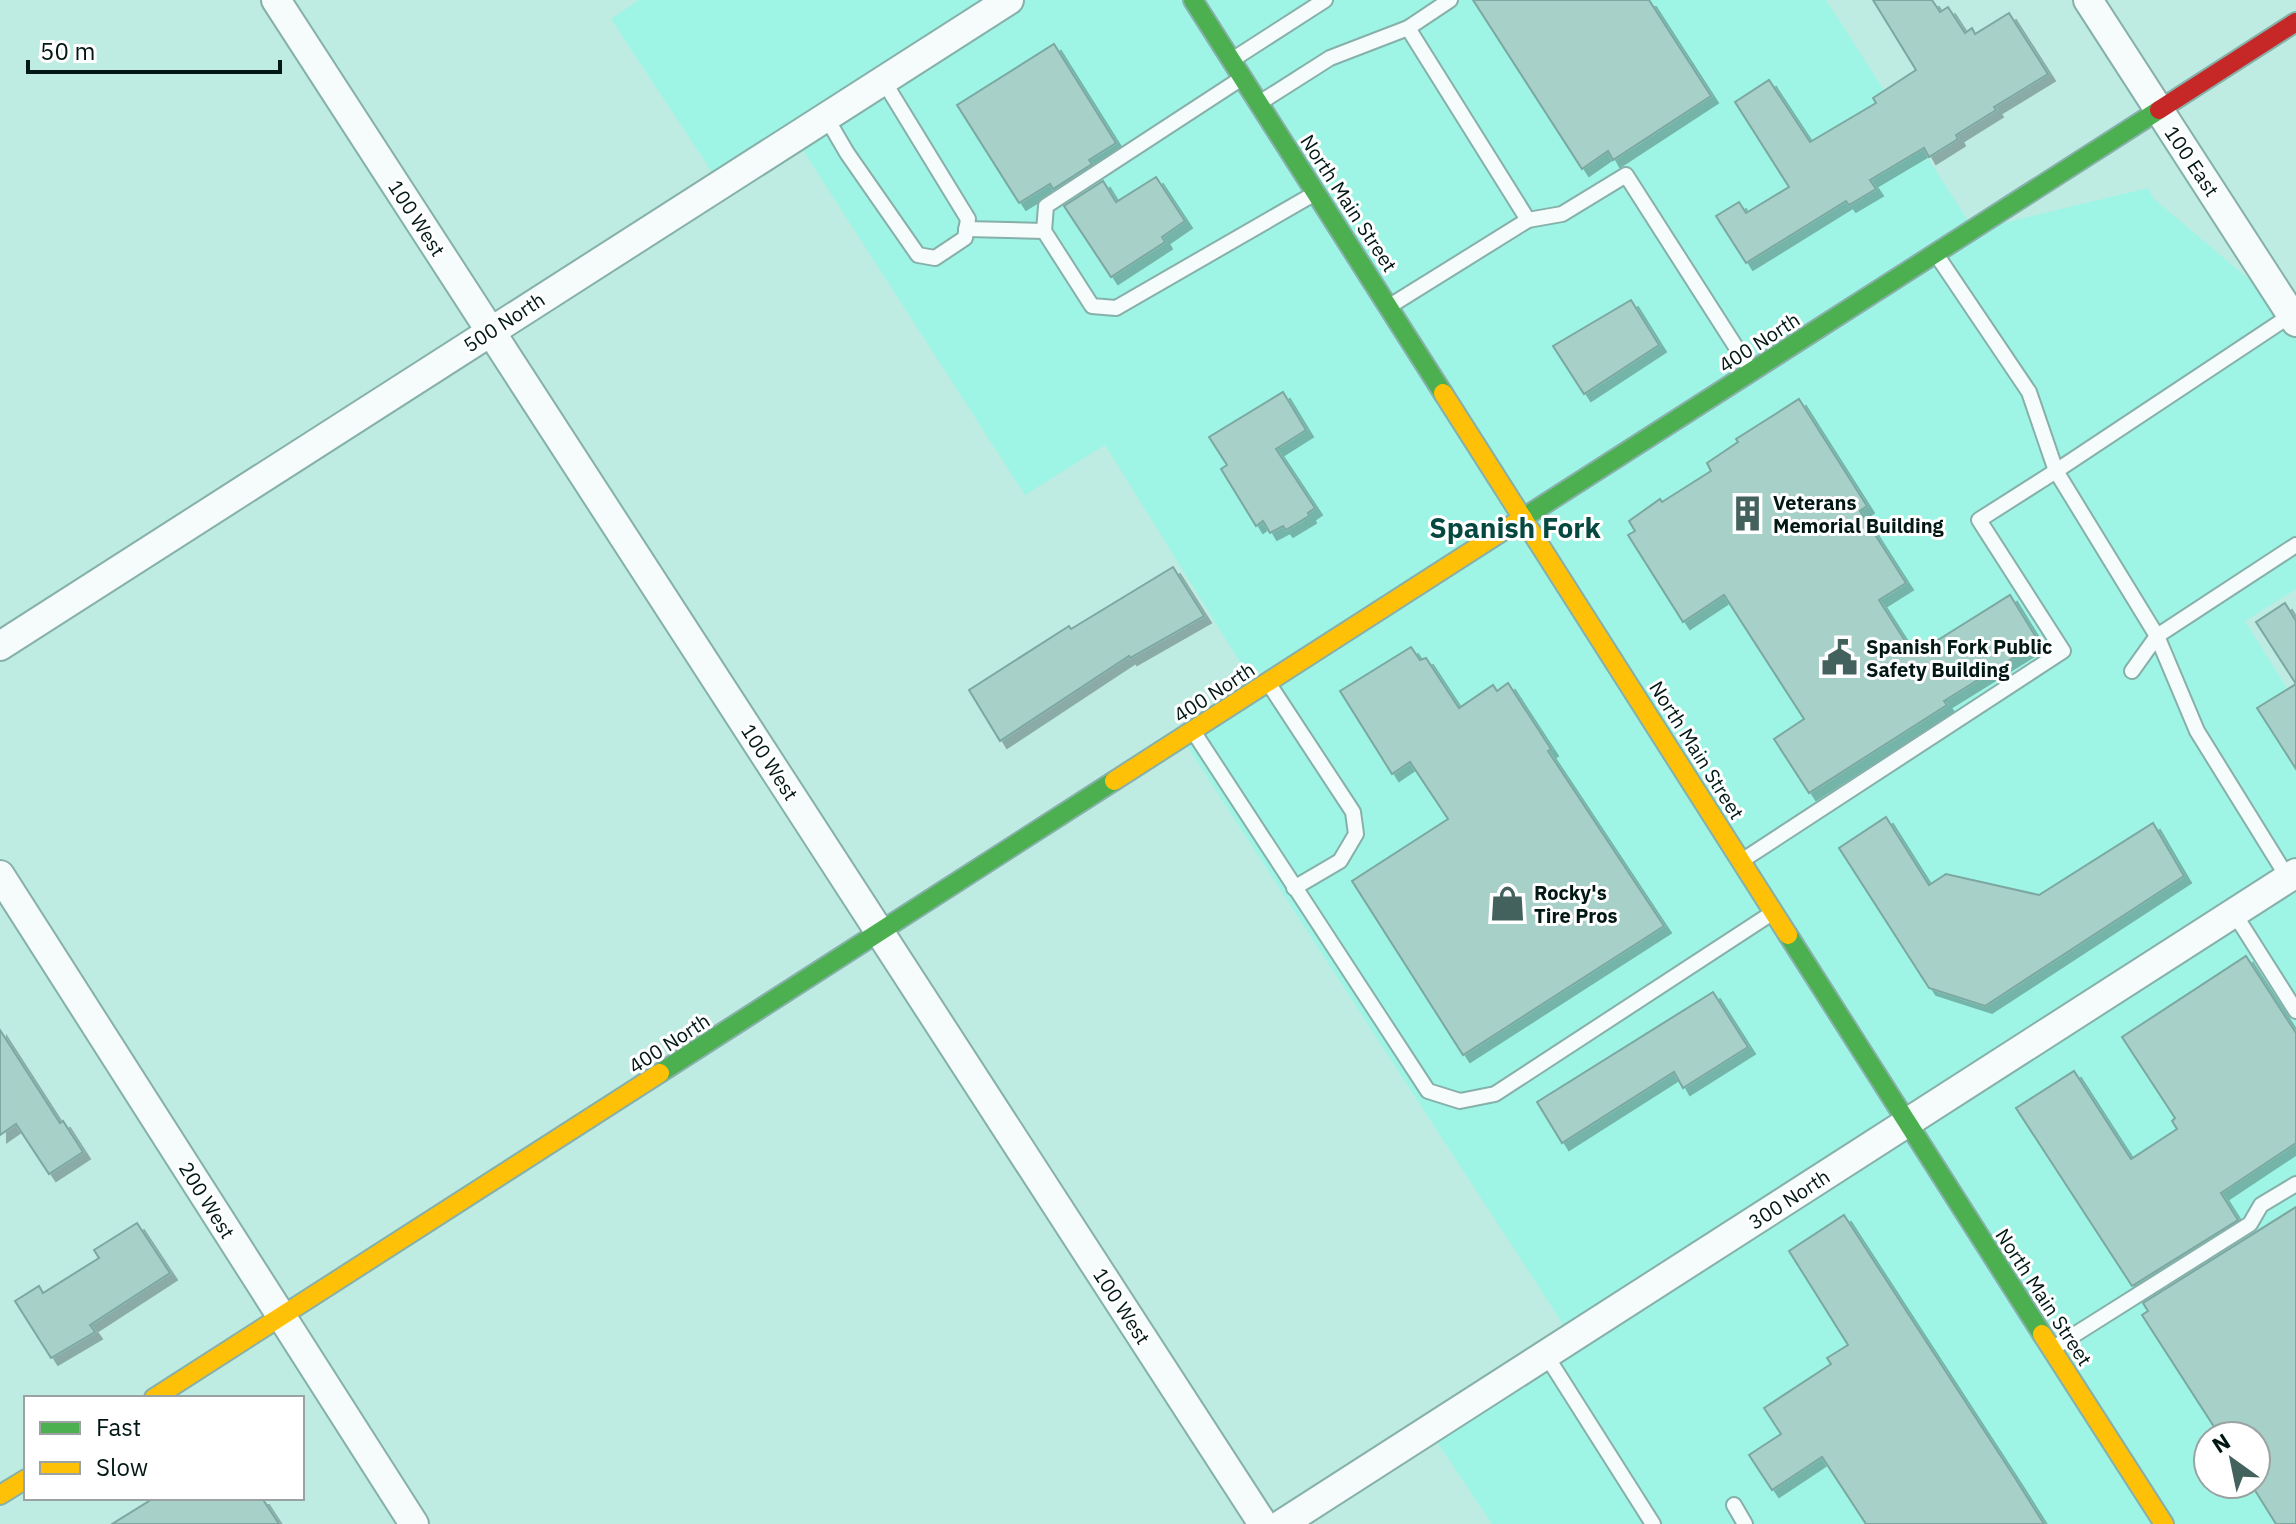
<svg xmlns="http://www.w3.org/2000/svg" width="2296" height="1524" viewBox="0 0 2296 1524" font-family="'IBM Plex Sans',sans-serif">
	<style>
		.built { fill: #9ef5e6; fill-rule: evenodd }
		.building { fill: #a6d0c8; stroke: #7ba8a1; stroke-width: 2; filter: url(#shadow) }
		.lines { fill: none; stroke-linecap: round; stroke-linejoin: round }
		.lane-casing { stroke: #86b0a9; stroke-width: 18 }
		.street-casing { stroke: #86b0a9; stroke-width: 32 }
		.fast-casing { stroke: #86b0a9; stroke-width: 22 }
		.slow-casing { stroke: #86b0a9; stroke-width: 22 }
		.jam-casing { stroke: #86b0a9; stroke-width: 22 }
		.lane { stroke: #f5fcfb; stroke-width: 14 }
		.street { stroke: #f5fcfb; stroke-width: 28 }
		.fast { stroke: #4caf50; stroke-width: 18 }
		.slow { stroke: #ffc107; stroke-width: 18 }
		.jam { stroke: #c62828; stroke-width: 18 }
		.labels { text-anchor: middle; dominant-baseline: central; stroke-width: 6; stroke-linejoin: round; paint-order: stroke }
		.street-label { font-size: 20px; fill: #021815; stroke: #fff }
		.poi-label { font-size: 20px; font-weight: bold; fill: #021815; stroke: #fff; text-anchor: start }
		.district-label { font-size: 28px; font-weight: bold; fill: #05483f; stroke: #fff }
	</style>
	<defs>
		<filter id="shadow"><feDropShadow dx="7" dy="7" stdDeviation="0" flood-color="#0004"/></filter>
	</defs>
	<rect width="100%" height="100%" fill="#beebe2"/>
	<path class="built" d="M639 0H1826L1974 230 2148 188 2153 198 2291 315 2296 322V589L2245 621 2296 703V1524H1492L1429 1430 1572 1338 1182 738 1274 679 1240 662 1105 445 1025 495 795 138 720 184 611 19ZM2208 1436H2256V1484H2208Z"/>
	<g class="building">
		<path d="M1473 0H1649L1711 96 1613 160 1608 151 1582 169Z"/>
		<path d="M1873 0H1932L1940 12 1948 7 1965 33 1972 28 1975 34 2009 13 2048 74 1994 107 1996 110 1956 135 1958 139 1929 157 1924 148 1870 180 1876 189 1849 205 1846 201 1746 263 1716 216 1739 202 1746 213 1789 187 1735 102 1769 80 1810 142 1876 103 1873 98 1916 70Z"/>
		<path d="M1054 44 1116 143 1089 160 1092 164 1053 189 1050 184 1019 203 957 105Z"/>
		<path d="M1156 177 1185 221 1162 237 1165 242 1111 277 1064 206 1103 181 1116 202Z"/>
		<path d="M1631 300 1659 345 1584 394 1553 346Z"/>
		<path d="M1283 392 1306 430 1276 449 1315 508 1308 513 1309 516 1286 530 1283 526 1270 533 1263 521 1256 526 1221 469 1227 465 1209 437Z"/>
		<path d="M1799 399 1867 506 1860 511 1906 583 1879 600 1914 655 2010 595 2039 642 1944 701 1947 705 1809 793 1774 739 1804 719 1724 595 1683 622 1628 535 1635 531 1629 521 1660 499 1662 502 1711 471 1707 463 1738 442 1736 439Z"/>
		<path d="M1173 567 1204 616 1130 658 1129 656 1000 741 969 690 1069 626 1071 629Z"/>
		<path d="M2285 603 2296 621V684L2256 622Z"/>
		<path d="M1411 647 1420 660 1426 658 1459 708 1493 685 1497 691 1508 683 1551 749 1548 751 1664 926 1463 1055 1352 881 1448 819 1410 762 1392 774 1340 691Z"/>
		<path d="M2296 684V769L2257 708Z"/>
		<path d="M1886 817 1929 885 1946 874 2039 895 2153 823 2184 876 1985 1006 1929 988 1839 848Z"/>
		<path d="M2246 956 2296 1033V1143L2221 1193 2238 1220 2132 1286 2016 1108 2074 1071 2131 1159 2177 1129 2172 1121 2175 1118 2122 1037Z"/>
		<path d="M1713 992 1748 1047 1683 1088 1674 1072 1562 1143 1537 1102Z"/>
		<path d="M0 1030 60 1123 63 1121 83 1152 49 1174 16 1124 0 1135Z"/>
		<path d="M2296 1207V1524H2276L2251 1484H2256V1436H2220L2142 1315 2148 1311 2143 1303Z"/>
		<path d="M1844 1215 2015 1478 2044 1524H1866L1822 1457 1772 1490 1749 1455 1781 1434 1764 1408 1831 1364 1827 1358 1848 1345 1789 1251Z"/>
		<path d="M137 1223 170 1273 90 1325 95 1332 51 1358 15 1301 39 1286 43 1293 99 1258 94 1250Z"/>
		<path d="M154 1498H262L279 1524H112Z"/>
	</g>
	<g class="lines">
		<defs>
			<g id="lane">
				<path d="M1408 28 1450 0"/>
				<path d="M1235 58 1325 0"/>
				<path d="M1239 80 1046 206 1044 231 1092 306 1116 308 1312 195"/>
				<path d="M1264 100 1330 58 1408 28 1528 220 1562 214 1626 175 1750 369"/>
				<path d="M826 117 847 153 918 255 935 258 965 238 968 219 883 80"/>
				<path d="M966 229 1044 231"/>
				<path d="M1393 304 1528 220"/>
				<path d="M2291 315 2056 471 2157 636 2296 545"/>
				<path d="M2132 671 2157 636 2197 731 2288 878"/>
				<path d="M1269 684 1353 812 1356 834 1340 861 1294 888"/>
				<path d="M1195 734 1428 1091 1460 1101 1495 1094 1769 915"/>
				<path d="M1746 858 2063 651 1979 520 2056 471 2029 392 1936 254"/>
				<path d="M2234 913 2296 1011"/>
				<path d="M2055 1347 2250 1224 2261 1205 2296 1184"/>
				<path d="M1546 1355 1653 1524"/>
				<path d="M1734 1505 1745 1524"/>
			</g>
			<g id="street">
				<path d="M276 0 1263 1524"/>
				<path d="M2088 0 2296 322"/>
				<path d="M0 646 1009 0"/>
				<path d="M0 875 414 1524"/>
				<path d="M1282 1524 2296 873"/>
			</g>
			<g id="fast">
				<path d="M1193 0 1443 393"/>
				<path d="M1523 518 2159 110"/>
				<path d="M1788 935 2042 1334"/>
				<path d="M660 1073 1114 781"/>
			</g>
			<g id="slow">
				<path d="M1443 393 1788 935"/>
				<path d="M1114 781 1523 518"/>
				<path d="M2042 1334 2164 1524"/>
				<path d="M154 1398 660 1073"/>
				<path d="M0 1495 26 1479"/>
			</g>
			<path id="jam" d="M2159 110 2296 22"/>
		</defs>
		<use href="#lane" class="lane-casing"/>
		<use href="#street" class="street-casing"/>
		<use href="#fast" class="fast-casing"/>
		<use href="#slow" class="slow-casing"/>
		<use href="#jam" class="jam-casing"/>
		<use href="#lane" class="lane"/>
		<use href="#street" class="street"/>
		<use href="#fast" class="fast"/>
		<use href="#slow" class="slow"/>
		<use href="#jam" class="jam"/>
	</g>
	<defs>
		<symbol id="building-bare" viewBox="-9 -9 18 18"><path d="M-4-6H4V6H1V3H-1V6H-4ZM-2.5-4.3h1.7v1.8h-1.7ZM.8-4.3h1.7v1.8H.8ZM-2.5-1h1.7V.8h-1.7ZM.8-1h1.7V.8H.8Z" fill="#44625d" stroke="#fff" stroke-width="2.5" paint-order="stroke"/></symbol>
		<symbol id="civic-bare" viewBox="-9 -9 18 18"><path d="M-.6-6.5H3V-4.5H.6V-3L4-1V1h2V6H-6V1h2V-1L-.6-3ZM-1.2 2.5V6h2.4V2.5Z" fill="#44625d" stroke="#fff" stroke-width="2.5" paint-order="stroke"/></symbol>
		<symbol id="shop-bare" viewBox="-9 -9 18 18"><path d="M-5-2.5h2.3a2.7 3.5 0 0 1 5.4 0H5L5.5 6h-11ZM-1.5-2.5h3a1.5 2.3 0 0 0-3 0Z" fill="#44625d" stroke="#fff" stroke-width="2.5" paint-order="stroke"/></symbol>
	</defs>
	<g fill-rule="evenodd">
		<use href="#building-bare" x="1722" y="488" width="51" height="51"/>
		<use href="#civic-bare" x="1814" y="632" width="51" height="51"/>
		<use href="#shop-bare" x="1482" y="878" width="51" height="51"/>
	</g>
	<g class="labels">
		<g class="street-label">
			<text transform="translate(2192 161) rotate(56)">100 East</text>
			<text transform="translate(1349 203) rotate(57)">North Main Street</text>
			<text transform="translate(417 218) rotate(57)">100 West</text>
			<text transform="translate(504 322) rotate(-33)">500 North</text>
			<text transform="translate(1759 342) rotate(-33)">400 North</text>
			<text transform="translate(1214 692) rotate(-33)">400 North</text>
			<text transform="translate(1697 750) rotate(58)">North Main Street</text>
			<text transform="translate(770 762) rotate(57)">100 West</text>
			<text transform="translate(669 1043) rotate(-33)">400 North</text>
			<text transform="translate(1789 1199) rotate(-33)">300 North</text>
			<text transform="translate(207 1200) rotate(58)">200 West</text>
			<text transform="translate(2044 1297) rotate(57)">North Main Street</text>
			<text transform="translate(1122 1306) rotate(57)">100 West</text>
		</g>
		<g class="poi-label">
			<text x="1773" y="502">Veterans<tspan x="1773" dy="23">Memorial Building</tspan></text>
			<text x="1866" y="646">Spanish Fork Public<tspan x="1866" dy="23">Safety Building</tspan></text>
			<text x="1534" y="892">Rocky's<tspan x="1534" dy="23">Tire Pros</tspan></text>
		</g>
		<g class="district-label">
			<text x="1515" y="527">Spanish Fork</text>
		</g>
	</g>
	<rect x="24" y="1396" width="280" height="104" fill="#ffffff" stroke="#9aa3a1" stroke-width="2"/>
	<rect x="40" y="1422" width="40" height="12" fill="#4caf50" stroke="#9aa3a1" stroke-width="2"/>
	<text x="96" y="1436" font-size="24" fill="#021815">Fast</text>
	<rect x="40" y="1462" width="40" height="12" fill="#ffc107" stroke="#9aa3a1" stroke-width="2"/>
	<text x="96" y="1476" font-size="24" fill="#021815">Slow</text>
	<g transform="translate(2232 1460) rotate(327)"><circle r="38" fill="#ffffff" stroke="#9aa3a1" stroke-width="2"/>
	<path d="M0-6L14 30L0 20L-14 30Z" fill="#44625d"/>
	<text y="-12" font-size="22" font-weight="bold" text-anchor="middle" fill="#021815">N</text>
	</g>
	<path d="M28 60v12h252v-12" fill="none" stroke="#021815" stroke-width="4"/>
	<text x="40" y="60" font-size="24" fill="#021815" stroke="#ffffff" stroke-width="6" paint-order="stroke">50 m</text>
</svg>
